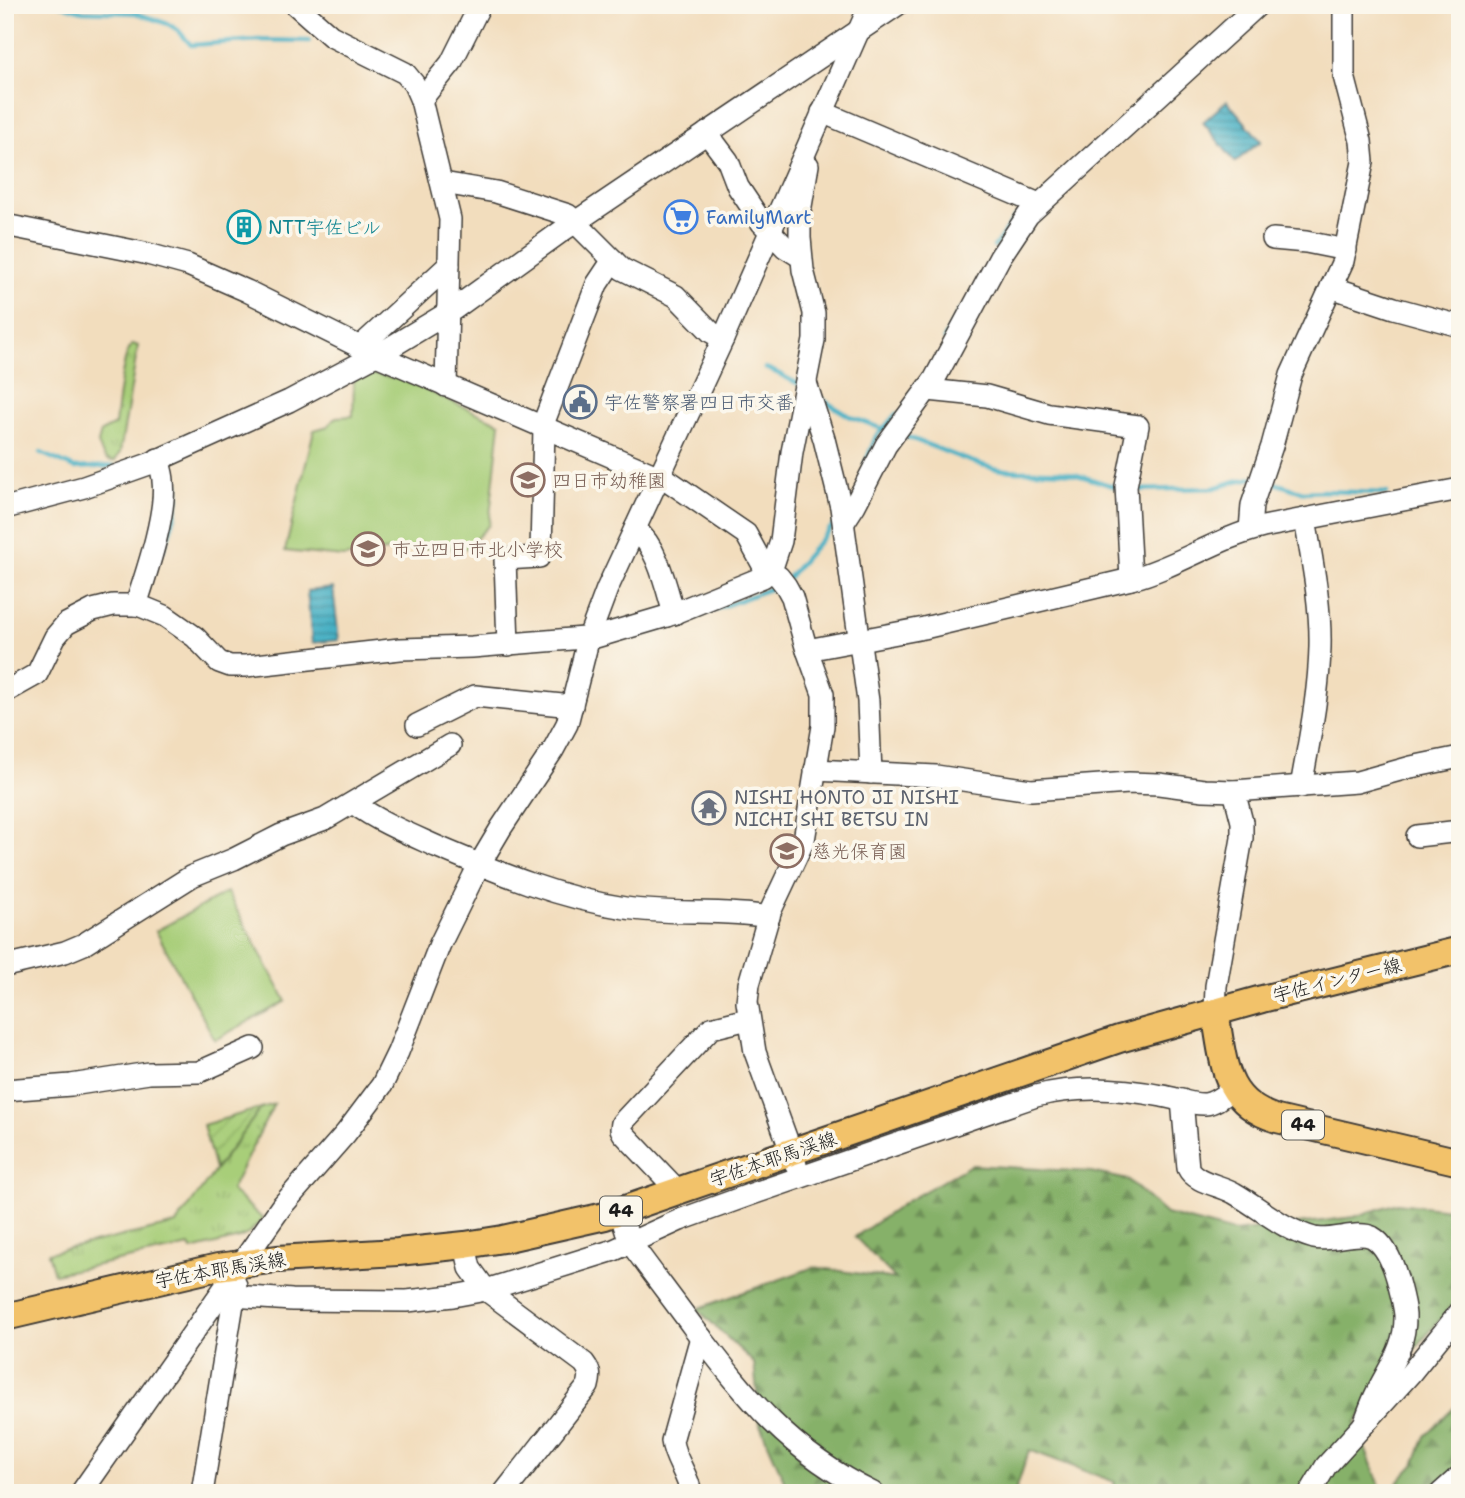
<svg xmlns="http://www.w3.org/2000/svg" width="1465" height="1498" viewBox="0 0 1465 1498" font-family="'Shantell Sans','Klee One',sans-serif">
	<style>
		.grass { fill: url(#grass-tufts); stroke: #62754a; stroke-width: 2 }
		.forest { fill: url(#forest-firs); stroke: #516642; stroke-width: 2 }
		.park { fill: #a8ce79; stroke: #62754a; stroke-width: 2 }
		.garden { fill: url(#garden-furrows); stroke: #62754a; stroke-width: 2 }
		.water { fill: url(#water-rules); stroke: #316670; stroke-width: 2 }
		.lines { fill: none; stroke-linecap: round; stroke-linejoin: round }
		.stream { stroke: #46b0c4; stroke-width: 4.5 }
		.minor-casing { stroke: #3c3934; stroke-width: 24 }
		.major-casing { stroke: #3c3934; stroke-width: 30 }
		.minor { stroke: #fff; stroke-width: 21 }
		.major { stroke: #f2c26a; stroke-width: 26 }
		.labels { text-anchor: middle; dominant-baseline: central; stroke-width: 7; stroke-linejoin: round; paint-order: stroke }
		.shield { fill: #fbf7ec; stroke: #5f5e5a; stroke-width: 2 }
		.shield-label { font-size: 18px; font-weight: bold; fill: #1c1c1c }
		.shop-label { font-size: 19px; fill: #366cbe; stroke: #fbf7ec; text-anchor: start }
		.culture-label { font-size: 19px; fill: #0d838f; stroke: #fbf7ec; text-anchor: start }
		.service-label { font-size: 19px; fill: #4e5e75; stroke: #fbf7ec; text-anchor: start }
		.education-label { font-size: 19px; fill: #785e54; stroke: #fbf7ec; text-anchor: start }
		.worship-label { font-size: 19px; fill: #5b616d; stroke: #fbf7ec; text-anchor: start }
		.street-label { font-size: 19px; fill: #1c1c1c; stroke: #fbf7ec }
	</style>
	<defs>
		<pattern id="grass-tufts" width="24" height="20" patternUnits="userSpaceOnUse" patternTransform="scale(1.75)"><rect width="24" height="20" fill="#a8ce79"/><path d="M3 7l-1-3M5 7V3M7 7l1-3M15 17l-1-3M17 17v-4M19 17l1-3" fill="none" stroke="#90b068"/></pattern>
		<pattern id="forest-firs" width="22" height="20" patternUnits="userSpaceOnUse" patternTransform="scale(1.75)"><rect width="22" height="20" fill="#86b169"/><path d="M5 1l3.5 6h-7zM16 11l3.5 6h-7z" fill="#6d8f56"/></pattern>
		<pattern id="garden-furrows" width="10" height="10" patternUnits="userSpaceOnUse" patternTransform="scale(1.75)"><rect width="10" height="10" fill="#a8ce79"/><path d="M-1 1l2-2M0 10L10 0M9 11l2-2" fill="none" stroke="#90b068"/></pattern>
		<pattern id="water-rules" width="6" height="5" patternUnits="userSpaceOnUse" patternTransform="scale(1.75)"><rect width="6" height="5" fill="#46b0c4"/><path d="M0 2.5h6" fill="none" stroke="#3a8e9e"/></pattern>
	</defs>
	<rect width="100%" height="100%" fill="#fbf7ec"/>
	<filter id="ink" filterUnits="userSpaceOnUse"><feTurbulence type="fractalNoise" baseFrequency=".0143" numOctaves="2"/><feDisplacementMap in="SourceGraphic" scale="14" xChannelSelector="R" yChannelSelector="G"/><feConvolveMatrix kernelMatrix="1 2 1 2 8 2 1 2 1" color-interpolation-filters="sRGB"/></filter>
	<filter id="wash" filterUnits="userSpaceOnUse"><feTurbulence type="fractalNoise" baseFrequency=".00686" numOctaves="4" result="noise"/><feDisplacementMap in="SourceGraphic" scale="28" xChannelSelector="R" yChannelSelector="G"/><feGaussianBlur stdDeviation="1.57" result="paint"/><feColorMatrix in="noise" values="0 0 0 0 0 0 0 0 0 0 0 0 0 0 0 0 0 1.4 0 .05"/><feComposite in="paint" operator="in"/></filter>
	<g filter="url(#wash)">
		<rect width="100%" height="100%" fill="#f2ddbd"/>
		<g class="grass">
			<path d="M133 344 138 346 120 453 115 461C104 462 101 452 98 443L101 432 115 425C117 408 122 352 133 344Z"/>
			<path d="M274 1104 231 1190 263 1219 248 1234 239 1238 192 1250 190 1246 54 1274 48 1253 176 1224 261 1108Z"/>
		</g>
		<g class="forest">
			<path d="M971 1165 1091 1172 1128 1180 1166 1214 1234 1232 1354 1217 1397 1203 1450 1209 1460 1214V1293L1448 1311 1405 1360 1355 1423 1383 1493H1112L1115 1482 1029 1450 1015 1493H781L784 1480 760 1425 754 1363 697 1309 814 1267 896 1279 855 1237 907 1201Z"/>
			<path d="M1460 1402V1493H1388L1414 1465 1425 1436Z"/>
		</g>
		<g class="park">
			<path d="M370 374 401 379 500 423 489 525 467 548 400 549 343 557 285 551 314 430 328 426 336 417 353 416 354 379Z"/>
			<path d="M227 892 286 1001 215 1040 156 931Z"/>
		</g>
		<path class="garden" d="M261 1108 215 1170 203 1125Z"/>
		<g class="water">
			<path d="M1227 101 1261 141 1235 162 1203 122Z"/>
			<path d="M333 588 339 640 312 643 307 591Z"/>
		</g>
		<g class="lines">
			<g class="stream">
				<path d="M60 5 83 11 136 13 168 24 178 30 191 45 258 40 309 41"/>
				<path d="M994 247 1015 217"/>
				<path d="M944 339 960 310"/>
				<path d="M765 368C778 372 787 379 799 384"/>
				<path d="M818 397 851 417 883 429 896 414"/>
				<path d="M901 435C932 445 961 460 993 468 1017 474 1040 469 1064 472 1083 475 1102 484 1121 488"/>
				<path d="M41 453 75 468 113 466"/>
				<path d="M865 464 876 436 883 429 889 431"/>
				<path d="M1268 481 1303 492 1323 491 1387 493"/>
				<path d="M1133 490 1214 488 1236 481 1253 478"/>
				<path d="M163 550C170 531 185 497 175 478H168"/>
				<path d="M787 579 836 522"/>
				<path d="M637 636 680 623 777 586"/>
			</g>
		</g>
	</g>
	<g filter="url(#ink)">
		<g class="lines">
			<defs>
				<g id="minor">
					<path d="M296 5 331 36 405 73 414 84 421 100 450 219 446 386"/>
					<path d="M421 100 451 63 480 5"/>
					<path d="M822 112 1039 204"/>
					<path d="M707 133 728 161 738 187 762 223 785 247 801 257"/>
					<path d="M443 183 496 192 568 215 622 269 676 296 711 332 723 339"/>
					<path d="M5 225 144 253 188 265 247 291 374 354 659 477"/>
					<path d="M1273 239 1306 242 1346 250"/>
					<path d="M1331 287 1394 308 1460 326"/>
					<path d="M360 347 449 265"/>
					<path d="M806 383 824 439 841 507 868 701 871 773"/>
					<path d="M928 390 987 396 1049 414 1138 426 1126 486 1131 579"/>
					<path d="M542 427 597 284 613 260"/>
					<path d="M660 475 746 534 764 567 779 577 786 586 792 597 806 647 823 694V726L804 840 770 912 749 984 747 1002 755 1052 796 1165"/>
					<path d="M5 508 84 487 149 464 289 401 391 347 454 309 562 231 897 5"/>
					<path d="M844 522 855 505 886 445 934 380 1000 257 1028 215 1258 5"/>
					<path d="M635 529C658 547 666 587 674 614"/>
					<path d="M1250 530 1252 505 1272 446 1291 375 1343 261 1363 162 1361 141 1344 76V5"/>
					<path d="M136 605C146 574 167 513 163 481 163 474 160 466 158 459"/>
					<path d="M508 645 505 559 539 557 541 551 544 428"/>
					<path d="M807 650 924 628 1131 579C1177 567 1217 538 1263 527L1460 489"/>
					<path d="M5 692 37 674 55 637 66 624 93 610 113 605H138L165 616 195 637 219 662 230 666H246L400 649 472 647 596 637 667 616 763 577 773 565 781 541 792 452 814 340V313L803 270 800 238V212L808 165"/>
					<path d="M417 725 475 696 572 706"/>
					<path d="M815 770 936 776 1031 790 1129 783 1159 784 1204 790 1234 791 1357 782 1411 767 1460 757"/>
					<path d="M1301 787C1309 741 1319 694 1320 647 1321 604 1312 561 1305 519"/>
					<path d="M353 803C379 822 409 834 438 847 499 873 559 898 625 908 673 915 721 909 769 917"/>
					<path d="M1417 836 1460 831"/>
					<path d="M5 966 65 952 84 944 192 876 234 859 281 835 325 819 450 745"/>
					<path d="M1215 1012 1216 986 1242 838V822L1234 791"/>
					<path d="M5 1090 71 1085 149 1073 199 1072 253 1048"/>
					<path d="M1182 1100 1188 1168C1195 1183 1221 1185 1234 1193 1260 1208 1284 1230 1314 1238 1331 1242 1358 1230 1372 1237 1386 1245 1393 1264 1397 1278 1400 1290 1404 1303 1405 1315 1406 1347 1389 1367 1376 1394 1371 1404 1368 1414 1364 1424"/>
					<path d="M679 1192 623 1133 621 1129 622 1123 711 1028 748 1019"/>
					<path d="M620 1212 627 1234 635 1249C654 1275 674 1301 693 1327 748 1399 789 1452 873 1493"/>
					<path d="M465 1245 470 1268 486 1290 584 1363C590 1371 591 1375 588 1386L504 1493"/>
					<path d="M233 1296 292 1300 407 1301 453 1296 486 1290 614 1250 680 1220 752 1194 1036 1096C1078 1085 1120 1088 1162 1096 1176 1098 1192 1105 1205 1104 1216 1103 1225 1094 1234 1088"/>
					<path d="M81 1493 281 1207 346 1133 382 1085 398 1052 440 944 479 865 501 828 553 750 567 724 589 637 607 589 723 339 870 5"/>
					<path d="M202 1493 236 1285"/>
					<path d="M691 1493C688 1474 674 1459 672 1441L701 1337"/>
					<path d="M1310 1493 1326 1466 1410 1374 1460 1312"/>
					<path d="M1441 1493 1460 1476"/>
				</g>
				<g id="major">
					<path d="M1215 1012C1224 1061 1222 1102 1277 1119L1460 1162"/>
					<path d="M5 1317 218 1267 277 1259 398 1252 465 1245 503 1239 605 1216 1119 1039 1262 999 1460 950"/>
				</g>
			</defs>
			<use href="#minor" class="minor-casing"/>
			<use href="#major" class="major-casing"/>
			<use href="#minor" class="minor"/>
			<use href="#major" class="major"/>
		</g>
	</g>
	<defs>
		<symbol id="supermarket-ring" viewBox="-11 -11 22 22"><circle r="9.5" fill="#fbf7ec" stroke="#3f7fe0" stroke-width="1.5"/><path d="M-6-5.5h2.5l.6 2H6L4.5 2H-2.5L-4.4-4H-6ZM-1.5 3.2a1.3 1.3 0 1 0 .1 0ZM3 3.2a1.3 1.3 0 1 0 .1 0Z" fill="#3f7fe0"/></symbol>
		<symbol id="building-ring" viewBox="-11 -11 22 22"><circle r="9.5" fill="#fbf7ec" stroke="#0f9aa8" stroke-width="1.5"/><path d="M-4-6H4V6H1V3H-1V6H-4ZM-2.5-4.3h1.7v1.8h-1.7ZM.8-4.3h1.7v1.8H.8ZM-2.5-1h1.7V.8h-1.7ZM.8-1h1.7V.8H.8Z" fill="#0f9aa8"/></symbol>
		<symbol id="civic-ring" viewBox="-11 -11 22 22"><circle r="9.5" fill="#fbf7ec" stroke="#5c6f8a" stroke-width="1.5"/><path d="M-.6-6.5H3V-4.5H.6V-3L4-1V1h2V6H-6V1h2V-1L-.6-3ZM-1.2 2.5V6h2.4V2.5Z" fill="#5c6f8a"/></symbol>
		<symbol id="school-ring" viewBox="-11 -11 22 22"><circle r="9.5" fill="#fbf7ec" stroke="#8d6e63" stroke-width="1.5"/><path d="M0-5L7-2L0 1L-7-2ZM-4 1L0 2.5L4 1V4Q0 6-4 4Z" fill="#8d6e63"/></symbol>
		<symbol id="temple-ring" viewBox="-11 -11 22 22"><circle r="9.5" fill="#fbf7ec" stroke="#6b7280" stroke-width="1.5"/><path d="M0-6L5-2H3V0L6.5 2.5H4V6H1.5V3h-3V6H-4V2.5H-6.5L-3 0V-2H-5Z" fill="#6b7280"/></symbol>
	</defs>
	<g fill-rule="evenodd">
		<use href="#supermarket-ring" x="662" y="198" width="38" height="38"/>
		<use href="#building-ring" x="225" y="208" width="38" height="38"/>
		<use href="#civic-ring" x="561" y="383" width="38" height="38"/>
		<use href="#school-ring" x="509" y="461" width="38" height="38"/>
		<use href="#school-ring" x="349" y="530" width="38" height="38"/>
		<use href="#temple-ring" x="690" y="789" width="38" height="38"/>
		<use href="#school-ring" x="768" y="832" width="38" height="38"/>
	</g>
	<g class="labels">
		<g class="shield">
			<rect x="1282" y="1110.5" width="42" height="29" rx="5"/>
			<rect x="600" y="1196.5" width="42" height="29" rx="5"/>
		</g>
		<g class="shield-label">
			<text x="1303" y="1125">44</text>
			<text x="621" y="1211">44</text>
		</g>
		<g class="shop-label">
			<text x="706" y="217">FamilyMart</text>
		</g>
		<g class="culture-label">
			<text x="268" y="227">NTT宇佐ビル</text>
		</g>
		<g class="service-label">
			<text x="604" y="402">宇佐警察署四日市交番</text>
		</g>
		<g class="education-label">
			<text x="552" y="480">四日市幼稚園</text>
			<text x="392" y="549">市立四日市北小学校</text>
			<text x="812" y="851">慈光保育園</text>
		</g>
		<g class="worship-label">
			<text x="734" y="797">NISHI HONTO JI NISHI<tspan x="734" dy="22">NICHI SHI BETSU IN</tspan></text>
		</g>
		<g class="street-label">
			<text transform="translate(1337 980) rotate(-14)">宇佐インター線</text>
			<text transform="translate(773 1159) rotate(-19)">宇佐本耶馬渓線</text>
			<text transform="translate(220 1270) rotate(-10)">宇佐本耶馬渓線</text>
		</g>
	</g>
	<rect width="1465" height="1498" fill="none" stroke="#fbf7ec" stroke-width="28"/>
</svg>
